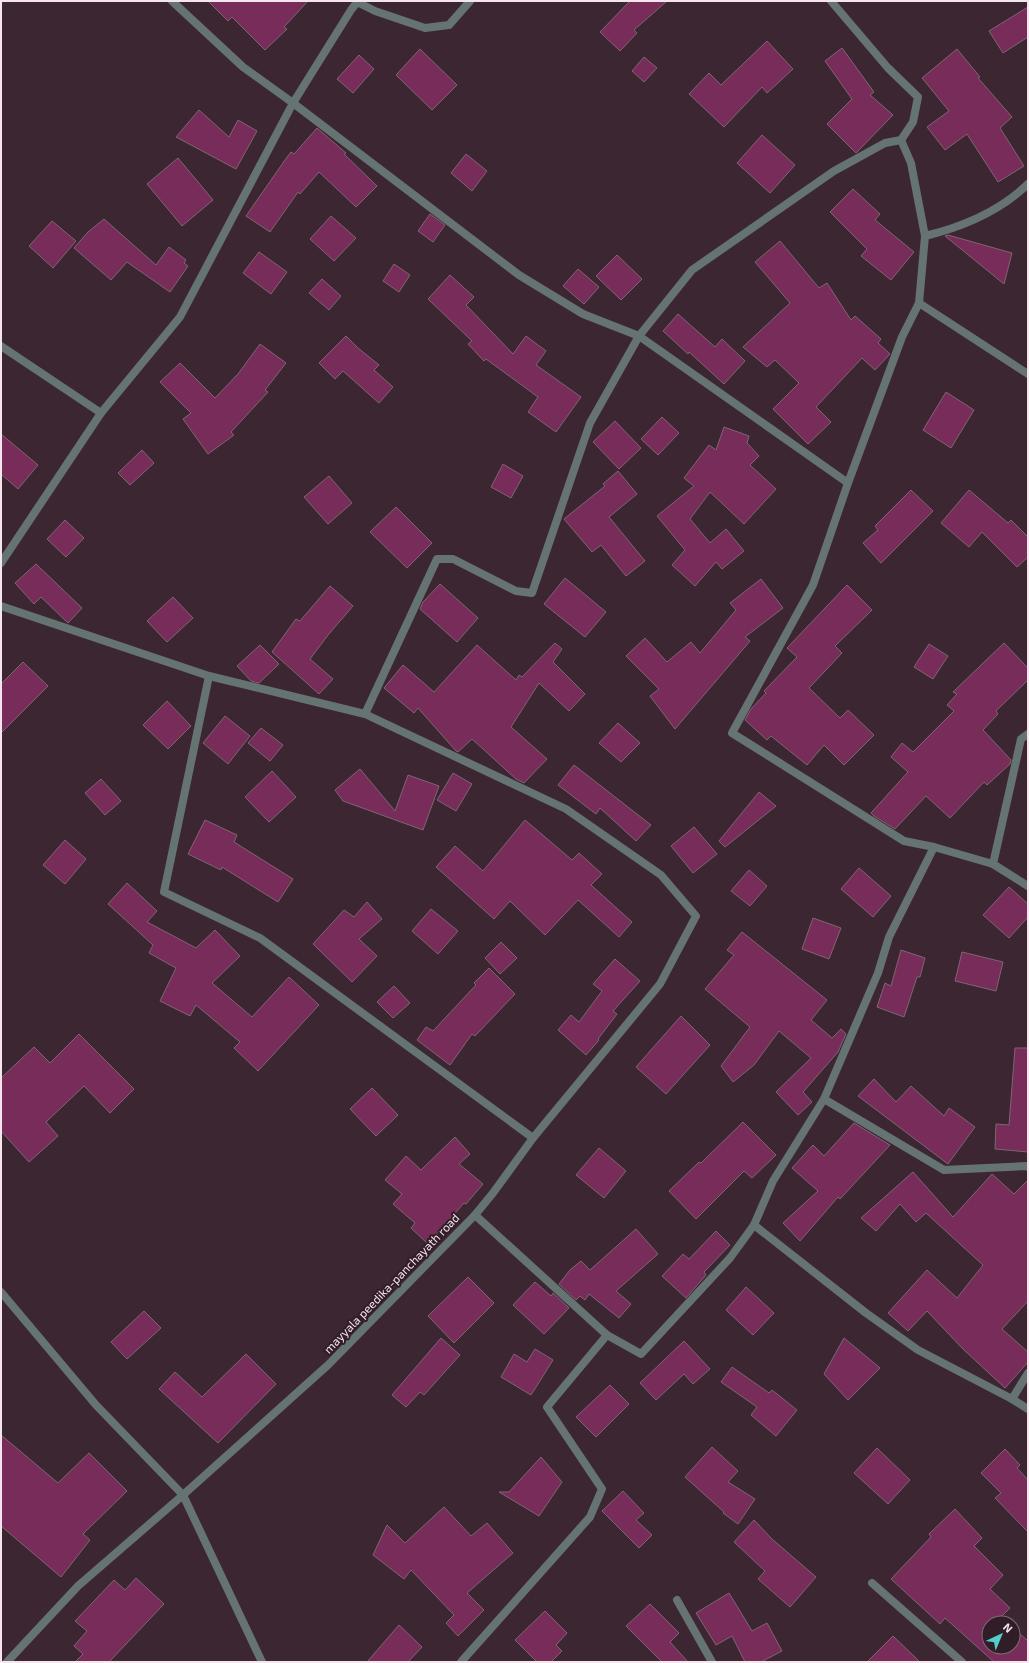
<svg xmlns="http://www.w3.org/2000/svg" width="1029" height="1663" viewBox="0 0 1029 1663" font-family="'Exo 2',sans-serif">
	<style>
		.building { fill: #772c5a; stroke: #7f6572 }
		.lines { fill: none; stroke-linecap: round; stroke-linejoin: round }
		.street { stroke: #657372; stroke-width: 8 }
		.labels { text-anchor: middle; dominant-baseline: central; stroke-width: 4; stroke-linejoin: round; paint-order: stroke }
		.street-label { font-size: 12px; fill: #f5e6ee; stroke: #311d28 }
	</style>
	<rect width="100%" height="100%" fill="#3c2632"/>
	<g class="building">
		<path d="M208 1H308L284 27 287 29 265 50 232 17 228 21Z"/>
		<path d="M630 1H667L634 30 637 33 620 51 600 32Z"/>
		<path d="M1028 7V37L1003 53 989 31Z"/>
		<path d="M767 41 793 69 767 93 762 87 724 127 689 94 709 73 721 85Z"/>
		<path d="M842 48 874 92 870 95 893 115 856 153 827 124 852 99 825 61Z"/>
		<path d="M420 49 457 85 432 110 396 75Z"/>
		<path d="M957 49 980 77 978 78 1012 117 1000 128 1024 166 998 182 967 134 945 150 927 127 949 111 922 78Z"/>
		<path d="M359 55 374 69 353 93 337 79Z"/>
		<path d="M644 57 657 68 644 82 632 71Z"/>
		<path d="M199 110 229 137 238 120 257 131 236 169 176 137Z"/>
		<path d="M317 128 346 153 344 154 377 186 356 207 319 172 300 194 298 192 270 232 246 216 285 160 291 152 294 154Z"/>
		<path d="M762 135 795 165 770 193 737 163Z"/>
		<path d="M466 154 487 171 472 191 451 173Z"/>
		<path d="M178 158 213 200 182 226 147 184Z"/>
		<path d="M853 189 880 214 875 220 914 252 891 280 861 256 867 249 830 212Z"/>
		<path d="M430 214 445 225 433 242 418 231Z"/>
		<path d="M331 216 356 238 334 261 310 239Z"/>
		<path d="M104 219 156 265 169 247 186 260 184 263 188 266 170 292 127 262 111 280 74 248 88 232Z"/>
		<path d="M52 221 76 241 53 268 29 246Z"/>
		<path d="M948 235 1012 253 1004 284 945 236Z"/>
		<path d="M780 241 819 288 827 283 851 320 855 316 881 339 878 343 890 354 875 370 862 358 816 407 831 422 808 444 773 409 799 383 775 360 767 367 743 347 790 303 755 262Z"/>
		<path d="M259 252 287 272 271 294 243 273Z"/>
		<path d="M617 255 642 279 621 300 596 276Z"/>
		<path d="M394 264 410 275 399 292 383 281Z"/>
		<path d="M578 269 599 287 584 304 563 286Z"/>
		<path d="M450 275 474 297 466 305 513 354 526 336 546 351 536 365 581 397 556 432 528 412 538 397 486 359 484 361 468 344 472 341 428 299Z"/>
		<path d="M322 279 341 296 329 310 309 293Z"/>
		<path d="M678 314 715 347 722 339 745 361 724 384 689 352 688 354 663 331Z"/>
		<path d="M346 336 358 348 379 365 374 370 393 387 379 403 343 371 335 379 319 363Z"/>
		<path d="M260 344 286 363 265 390 268 392 231 432 234 435 208 454 183 419 191 413 160 382 180 363 215 398 238 374Z"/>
		<path d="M946 392 974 410 951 448 923 430Z"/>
		<path d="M662 417 679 433 658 455 641 439Z"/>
		<path d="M615 421 641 448 619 469 593 442Z"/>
		<path d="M724 427 749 436 747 443 759 456 750 465 776 489 744 524 710 492 690 519 710 543 726 529 744 551 722 569 716 562 695 586 672 565 685 550 657 516 694 486 684 478 709 445 716 450Z"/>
		<path d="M1 434 38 465 18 489 1 474Z"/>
		<path d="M142 450 154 463 130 485 118 473Z"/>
		<path d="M503 464 523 476 511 498 491 487Z"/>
		<path d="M618 471 637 494 609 517 645 561 626 576 601 545 592 552 564 519 605 486 603 484Z"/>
		<path d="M329 476 352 503 328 524 304 497Z"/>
		<path d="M911 490 933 511 881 563 863 543 878 530 875 526Z"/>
		<path d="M969 490 1008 523 1011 520 1028 537V557L1017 567 982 532 969 547 941 523Z"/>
		<path d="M396 507 432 543 407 568 370 532Z"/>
		<path d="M65 520 84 538 66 557 47 539Z"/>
		<path d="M36 564 82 608 68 623 41 597 34 604 15 583Z"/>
		<path d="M565 578 606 612 585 637 544 604Z"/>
		<path d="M761 579 783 608 745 637 750 641 675 729 650 696 659 689 626 656 645 638 667 662 691 642 700 653 736 610 730 603Z"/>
		<path d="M440 584 478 618 457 642 420 609 423 602Z"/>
		<path d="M847 585 872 610 835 646 842 653 809 688 840 718 848 710 874 735 844 765 824 745 807 765 771 736 767 740 745 720 751 709 766 693 764 691 797 657 787 648Z"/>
		<path d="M330 586 353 606 328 635 310 659 333 679 319 694 272 652 296 619 300 621Z"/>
		<path d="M173 597 193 618 167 642 147 621Z"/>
		<path d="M555 643 562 649 553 662 585 694 569 711 539 683 511 727 547 759 524 783 516 779 472 739 458 752 456 751 418 708 414 713 384 688 403 665 434 692 477 645 516 680 519 675 522 677Z"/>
		<path d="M1004 643 1028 668V680L996 711 998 714 983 730 1011 760 1010 764 987 785 984 782 950 818 926 796 895 829 874 816 871 813 908 772 891 757 902 743 913 752 954 711 947 705 957 694 953 692Z"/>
		<path d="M929 644 948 656 933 679 914 667Z"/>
		<path d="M260 645 279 664 259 683 251 681 237 666Z"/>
		<path d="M23 662 48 686 1 733V684Z"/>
		<path d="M167 701 191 726 168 749 143 725Z"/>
		<path d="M225 716 250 736 228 764 203 743Z"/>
		<path d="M618 723 640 743 621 762 599 743Z"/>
		<path d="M261 728 283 745 270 761 248 743Z"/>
		<path d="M574 765 651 825 636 841 600 808 596 814 558 785Z"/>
		<path d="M360 769 395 811 408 775 439 786 423 830 343 801 335 790Z"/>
		<path d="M272 771 296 797 269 822 245 797Z"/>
		<path d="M453 773 472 784 456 811 437 800Z"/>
		<path d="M101 779 121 801 105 815 85 793Z"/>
		<path d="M759 792 776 806 725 847 719 841Z"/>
		<path d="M205 820 237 835 234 842 293 879 278 902 222 867 221 870 188 854Z"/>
		<path d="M525 820 572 860 579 853 602 874 591 885 632 922 619 937 578 900 545 935 510 901 494 919 436 867 455 846 483 871Z"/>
		<path d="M694 827 717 854 693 873 671 846Z"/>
		<path d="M65 840 86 859 65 884 43 865Z"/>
		<path d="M859 868 891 896 873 917 841 889Z"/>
		<path d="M749 870 767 886 750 906 731 891Z"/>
		<path d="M127 883 157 911 147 922 196 948 215 930 240 956 212 983 252 1017 289 977 319 1005 258 1071 234 1048 240 1042 196 1005 190 1016 160 1001 176 968 149 953 153 945 108 904Z"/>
		<path d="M1009 887 1028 904V917L1009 938 983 915Z"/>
		<path d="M367 902 382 919 359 939 377 956 352 982 313 944 344 910 354 917Z"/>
		<path d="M431 909 458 931 438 954 412 931Z"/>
		<path d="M813 918 841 928 829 959 802 949Z"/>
		<path d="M742 932 827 1000 811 1020 832 1038 841 1029 846 1034 838 1052 803 1092 812 1102 798 1115 776 1092 811 1058 779 1031 754 1065 733 1082 721 1066 750 1027 705 989 734 955 727 950Z"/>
		<path d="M501 942 517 958 500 974 485 958Z"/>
		<path d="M901 950 925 958 920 977H917L904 1017 877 1007 885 983 891 986Z"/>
		<path d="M962 952 1003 962 996 991 955 981Z"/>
		<path d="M615 959 640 981 613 1011 617 1014 598 1039 599 1040 586 1055 558 1030 571 1015 579 1022 602 991 593 984Z"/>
		<path d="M489 968 515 994 475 1036 472 1034 450 1065 417 1040 426 1027 433 1031 476 985 474 983Z"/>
		<path d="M394 986 410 1003 393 1018 377 1002Z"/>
		<path d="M681 1016 710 1045 666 1094 636 1067Z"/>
		<path d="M79 1034 134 1089 110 1113 84 1086 46 1122 58 1136 29 1162 1 1131V1078L34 1047 50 1063Z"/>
		<path d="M1015 1048H1028V1152L995 1149 996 1124 1009 1125Z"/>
		<path d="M874 1079 896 1102 911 1086 944 1116 949 1108 975 1127 948 1164 858 1096Z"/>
		<path d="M372 1088 398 1115 376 1136 350 1109Z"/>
		<path d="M743 1122 776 1155 752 1178 744 1171 696 1219 669 1191 699 1162 701 1163Z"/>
		<path d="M854 1123 890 1145 840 1199 838 1197 800 1241 783 1223 818 1191 792 1168 813 1145 824 1156Z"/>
		<path d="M455 1137 470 1154 459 1164 483 1184 466 1204 464 1203 428 1244 411 1228 415 1223 393 1204 402 1194 385 1180 406 1156 421 1170Z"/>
		<path d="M599 1148 626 1171 604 1198 576 1175Z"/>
		<path d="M913 1172 953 1217 992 1174 1014 1194 1028 1180V1301L1002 1329 1028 1352V1362L1005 1388 963 1349 927 1311 908 1331 888 1313 927 1270 957 1298 983 1265 926 1213 916 1222 900 1204 876 1231 861 1218Z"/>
		<path d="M636 1229 658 1254 616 1291 631 1304 619 1318 589 1294 585 1300 580 1296 576 1300 559 1284 570 1270 581 1261 590 1270Z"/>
		<path d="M716 1231 730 1245 704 1272 706 1275 686 1298 662 1276 683 1254 689 1259Z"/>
		<path d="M468 1277 494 1303 454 1343 428 1316Z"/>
		<path d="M535 1282 551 1296 553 1293 569 1308 544 1334 513 1305Z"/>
		<path d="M746 1287 774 1313 753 1335 726 1310Z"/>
		<path d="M144 1311 161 1328 127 1359 111 1342Z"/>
		<path d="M441 1338 460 1355 424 1395 420 1392 406 1407 392 1395Z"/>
		<path d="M844 1338 880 1368 848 1400 824 1374Z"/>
		<path d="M684 1341 710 1369 693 1384 684 1374 656 1400 640 1383Z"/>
		<path d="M535 1349 553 1360 531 1395 501 1377 514 1354 527 1362Z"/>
		<path d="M246 1354 276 1384 218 1443 159 1389 175 1372 202 1397Z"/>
		<path d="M732 1367 769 1393 772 1390 797 1410 776 1436 751 1415 757 1407 721 1382Z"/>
		<path d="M610 1385 629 1404 596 1437 576 1417Z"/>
		<path d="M1 1435 58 1483 89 1453 127 1491 83 1534 90 1540 61 1577 1 1526Z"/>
		<path d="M712 1447 738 1471 728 1482 755 1499 738 1524 723 1513 724 1512 685 1477Z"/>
		<path d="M877 1448 910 1480 888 1504 854 1473Z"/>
		<path d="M1005 1449 1020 1465 1017 1468 1028 1480V1532L995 1498 1001 1493 981 1473Z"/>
		<path d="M541 1457 562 1482 539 1516 499 1492H509Z"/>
		<path d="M623 1491 644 1513 636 1520 652 1535 639 1548 602 1511Z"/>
		<path d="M444 1507 471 1536 487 1523 513 1553 467 1593 484 1610 458 1636 446 1623 454 1615 411 1570 404 1579 373 1555 387 1525 405 1543Z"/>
		<path d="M955 1509 982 1538 974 1546 1003 1575 990 1589 1010 1608 1001 1617 1008 1623H989V1647H1013V1628L1028 1641V1662H994L945 1618 940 1624 891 1579 931 1537 929 1534Z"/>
		<path d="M754 1520 772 1539 816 1577 790 1607 758 1579 765 1571 734 1542Z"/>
		<path d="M136 1578 164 1604 109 1662H75L83 1654 74 1646 87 1631 75 1621 114 1580 125 1590Z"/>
		<path d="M729 1593 752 1631 767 1623 782 1651 761 1662H745L732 1636 716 1645 696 1613Z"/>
		<path d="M650 1604 679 1633 670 1642 688 1662H662L626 1626Z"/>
		<path d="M545 1611 567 1633 556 1645 562 1651 551 1662H537L515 1640Z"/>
		<path d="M399 1625 422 1647 408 1662H367Z"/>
		<path d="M893 1636 920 1662H867Z"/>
	</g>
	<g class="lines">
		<g class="street">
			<path d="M172 1 243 67 293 103 519 275 583 314 639 336 848 483"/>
			<path d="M357 2 375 11 425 28 449 25 470 1"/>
			<path d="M901 140 911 163 925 236"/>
			<path d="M919 303 1028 374"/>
			<path d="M1 346 101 413"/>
			<path d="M1 563 101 413 180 317 293 103 351 10 358 1"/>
			<path d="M1 606 209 676 365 714"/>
			<path d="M209 676 164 892 260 938 533 1138"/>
			<path d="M1028 734 1021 739 993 864 1028 886"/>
			<path d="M993 864 934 847 904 841 732 733 813 585 848 483 902 337 919 303 925 236C962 227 1000 211 1028 184"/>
			<path d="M824 1099 878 973 889 937 934 847"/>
			<path d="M475 1215 493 1193 533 1138 660 984 696 916 661 875 566 809 365 714 437 559H453L516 591 532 593 590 423 639 336 692 270 834 171 885 143 901 140 913 122 918 97 888 68 831 1"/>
			<path d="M754 1225 866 1313 918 1350 1012 1399"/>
			<path d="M1 1292 96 1405 183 1495 78 1586 7 1662"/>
			<path d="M1028 1373 1012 1399 1028 1409"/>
			<path d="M872 1583 962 1662"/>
			<path d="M677 1600 712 1662"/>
			<path d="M262 1662 183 1495 328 1365 475 1215 607 1335 641 1354 730 1258 754 1225 773 1181 824 1099 944 1170 1026 1166 1028 1167"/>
			<path d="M461 1662 590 1517 602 1489 547 1407 607 1335"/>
		</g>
	</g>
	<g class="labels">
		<g class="street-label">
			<text transform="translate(391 1283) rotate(-46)">mayyala peedika-panchayath road</text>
		</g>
	</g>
	<rect width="1029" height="1663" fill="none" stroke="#f5e6ee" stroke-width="4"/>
	<g transform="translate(1001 1635) rotate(44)"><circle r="19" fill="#311d28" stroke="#7f6d77"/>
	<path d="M0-3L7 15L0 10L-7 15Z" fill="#53cdca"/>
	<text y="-6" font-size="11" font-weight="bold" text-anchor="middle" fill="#f5e6ee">N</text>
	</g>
</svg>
